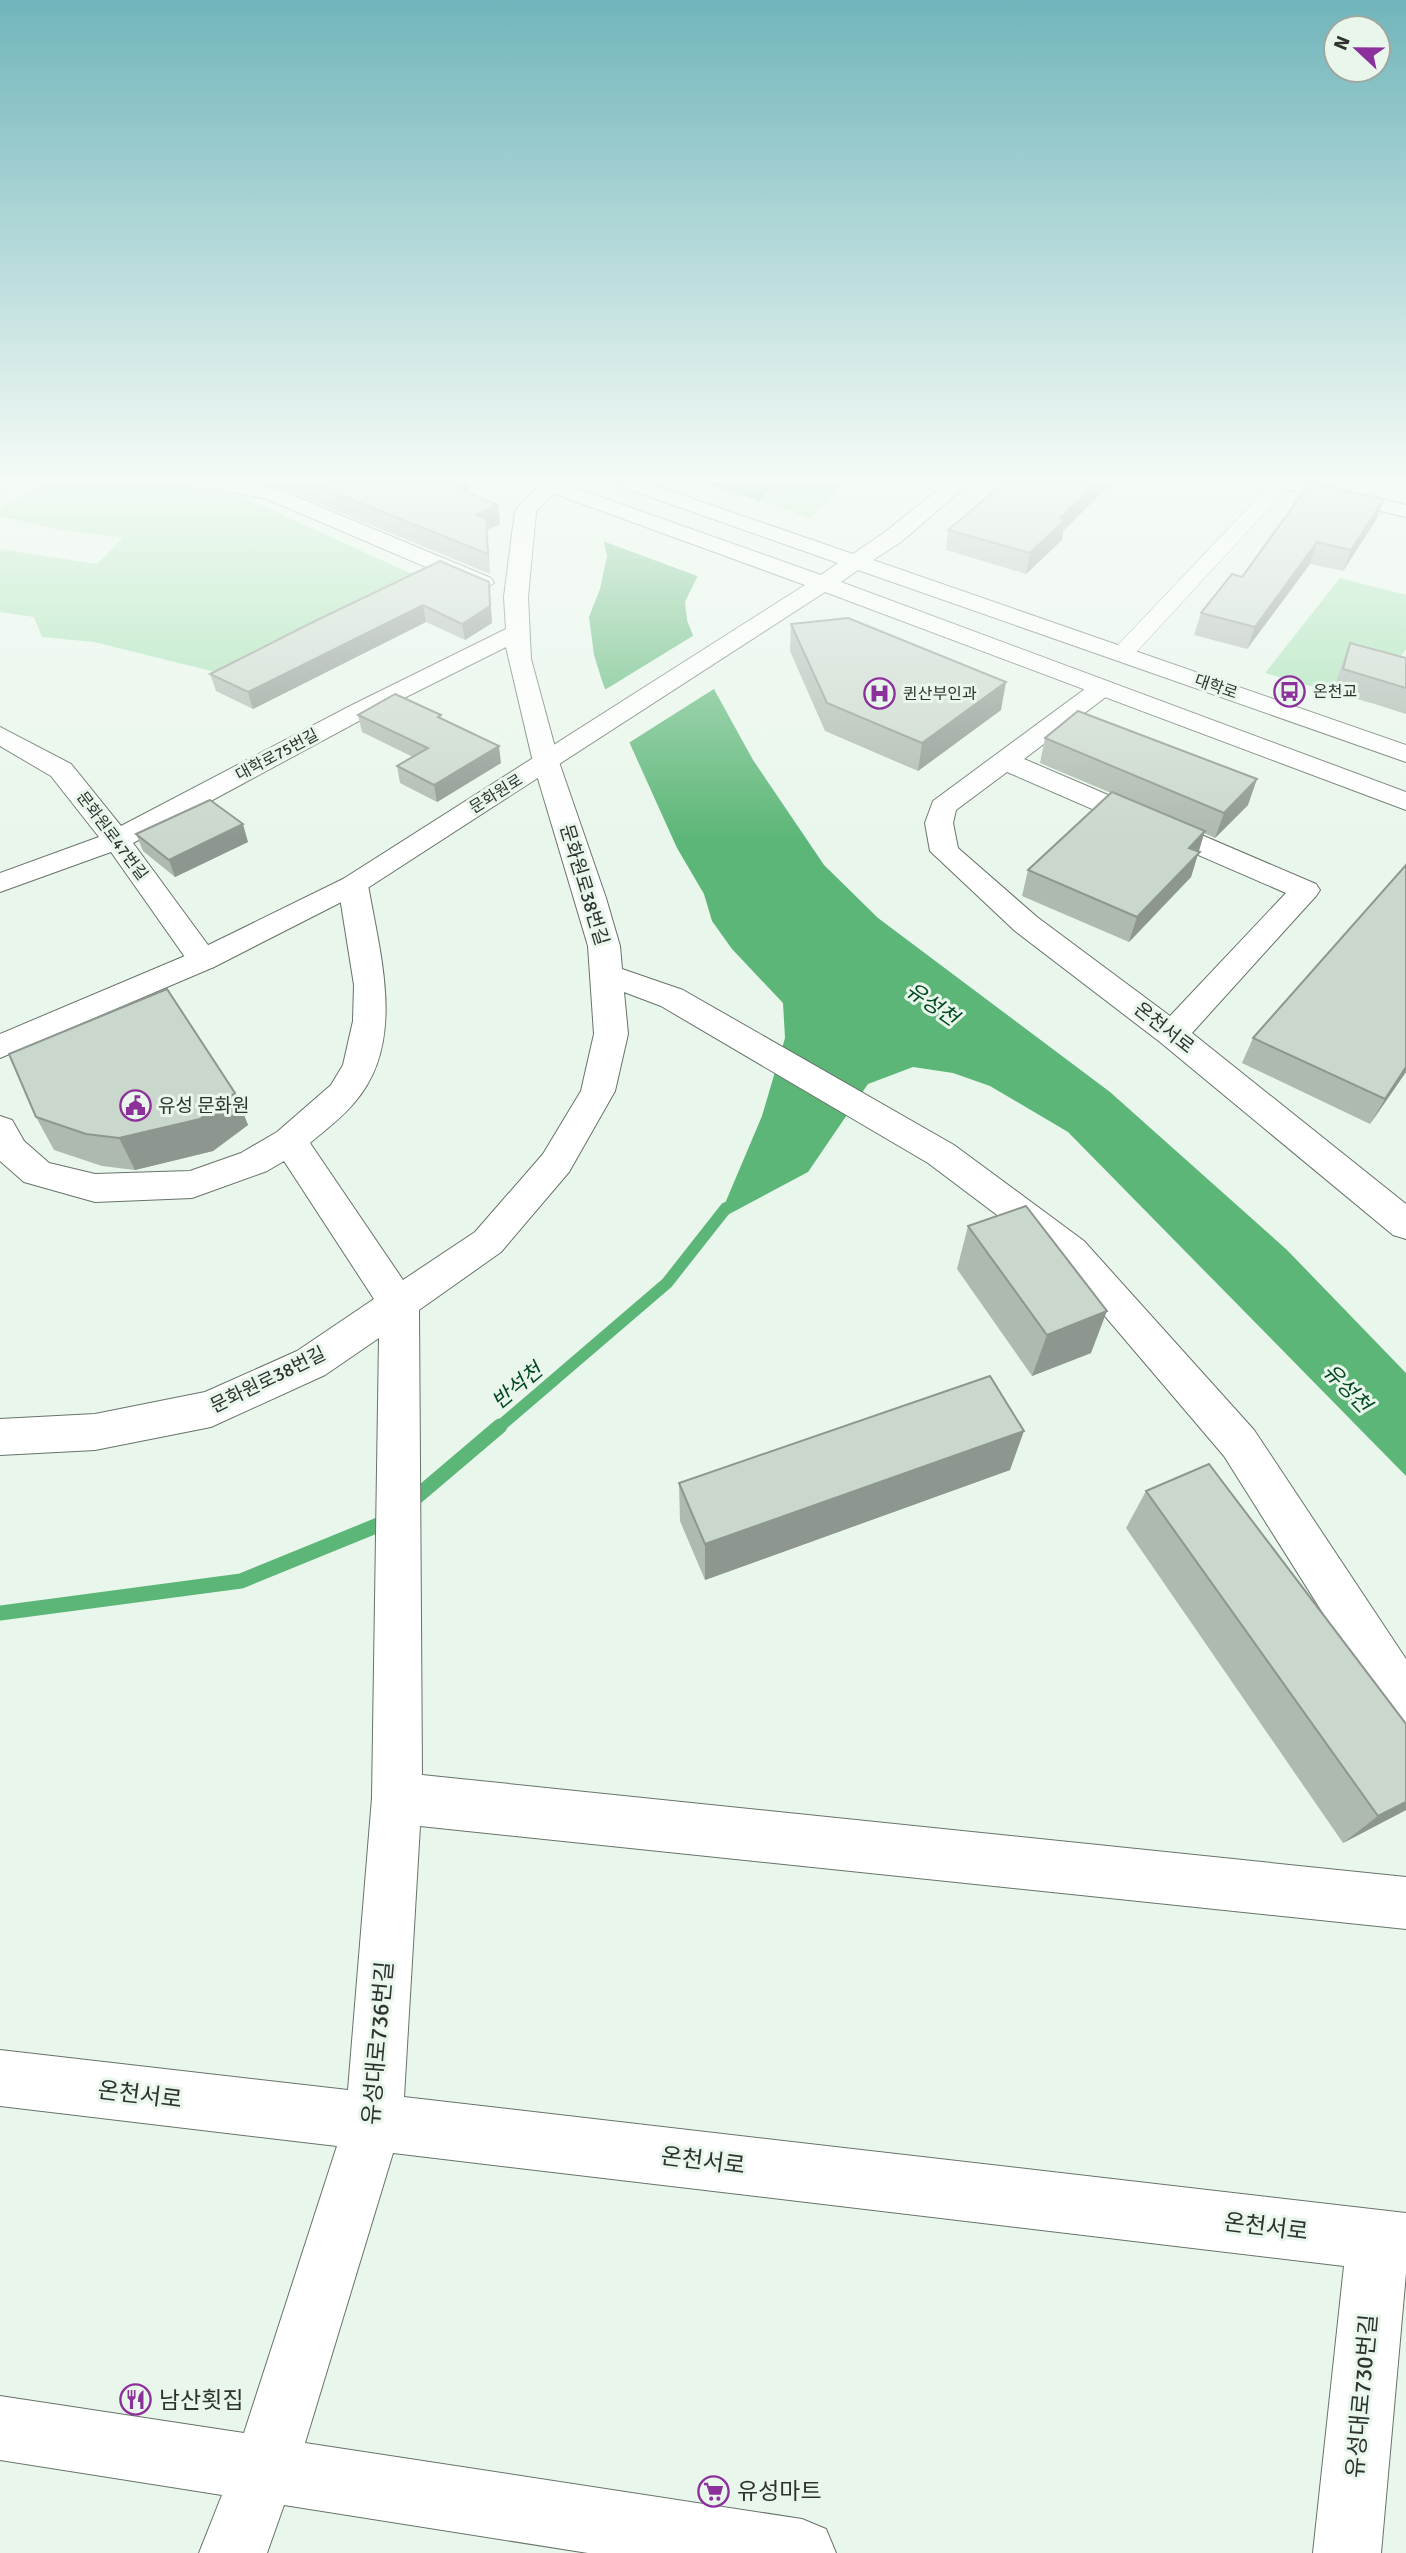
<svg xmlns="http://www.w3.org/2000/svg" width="1406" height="2553" viewBox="0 0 1406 2553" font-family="Signika,'Noto Sans KR',sans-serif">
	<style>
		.green { fill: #a6e1b4 }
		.water { fill: #5cb677 }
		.pier { fill: #e9f6eb }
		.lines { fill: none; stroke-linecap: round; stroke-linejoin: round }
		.stream-far1 { stroke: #5cb677; stroke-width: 12 }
		.stream { stroke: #5cb677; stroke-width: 15 }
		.pedestrian-casing { stroke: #677369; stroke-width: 1 }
		.minor-casing { stroke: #677369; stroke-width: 2 }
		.tertiary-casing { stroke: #677369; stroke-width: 2 }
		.pedestrian { fill: #fff; fill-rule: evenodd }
		.minor { fill: #fff; fill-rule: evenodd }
		.tertiary { fill: #fff; fill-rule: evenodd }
		.wall { fill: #aeb9af }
		.shaded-wall { fill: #8d968f }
		.building { fill: #cad7cc; stroke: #8d968f; stroke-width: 2 }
		.labels { text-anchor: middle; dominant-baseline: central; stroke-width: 6; stroke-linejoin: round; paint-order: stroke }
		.far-street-label { font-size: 16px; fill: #2e332f; stroke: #e9f6eb }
		.far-poi-label { font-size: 16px; fill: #2e332f; stroke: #e9f6eb; text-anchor: start }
		.street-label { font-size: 19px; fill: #2e332f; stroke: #e9f6eb }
		.poi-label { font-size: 19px; fill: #2e332f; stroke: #e9f6eb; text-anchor: start }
		.water-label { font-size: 21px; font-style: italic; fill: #004920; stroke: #e9f6eb }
		.near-street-label { font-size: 23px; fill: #2e332f; stroke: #e9f6eb }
		.near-poi-label { font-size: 23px; fill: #2e332f; stroke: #e9f6eb; text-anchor: start }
	</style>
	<rect width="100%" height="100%" fill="#e9f6eb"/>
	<g class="green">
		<path d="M46 483H174L236 494 421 578 223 674 94 642 42 637 34 617 0 612V549L97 564 123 538 54 529 0 516V509Z"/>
		<path d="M777 483H845L810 519 762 500Z"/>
		<path d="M1340 578 1406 595V649L1370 703 1265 673Z"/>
	</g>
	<path class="water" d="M649 483H775L698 575 685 602 687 620 715 691 753 760 824 865 878 918 1110 1092 1287 1250 1406 1373V1476L1068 1132 990 1086 953 1073 913 1067 868 1084 808 1172 718 1220 762 1116 785 1038 783 1003 732 949 712 921 704 894 677 848 603 684 594 655 589 617 600 589 607 556 601 530Z"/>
	<g class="pier">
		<path d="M644 483H705L762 502 700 577 600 540 598 528Z"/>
		<path d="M696 634 717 687 627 744 603 691Z"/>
	</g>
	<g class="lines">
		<path class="stream-far1" d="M498 1428 667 1283 726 1208"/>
		<g class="stream">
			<path d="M407 1505 500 1426"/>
			<path d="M0 1613 241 1581 388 1521"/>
		</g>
		<defs>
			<path id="pedestrian" d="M1272 483H1292L1130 659H1114L1110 654 1114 649Z"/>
			<g id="minor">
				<path d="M0 483H13L10 487 0 489Z"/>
				<path d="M208 483H247L280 490 491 578 494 583 483 590 475 588 267 499 211 487Z"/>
				<path d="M541 483 560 485 536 512 528 597 531 659 559 762 606 898 620 946 622 969 683 990 954 1145 1084 1241 1254 1430 1406 1659V1725L1389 1718 1224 1456 1058 1261 928 1163 661 1006 624 992 628 1034 615 1091 569 1172 501 1252 419 1310 422 1775 1406 1877V1929L420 1826 404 2097 1406 2213V2273L1381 2553H1313L1344 2266 393 2153 305 2443 802 2519 826 2529 836 2553H588L284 2505 267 2553H199L222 2495 0 2460V2396L244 2433 337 2146 0 2106V2050L348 2090 372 1798 379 1338 325 1375 211 1427 95 1450 0 1455V1419L95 1414 205 1392 297 1351 374 1299 284 1161 267 1171 192 1198 95 1202 24 1182 0 1161V1116L12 1120 24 1141 49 1163 95 1174 190 1171 241 1153 277 1132 331 1085 343 1065 353 1021 354 985 338 885 343 879 353 876 363 879 368 885C380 955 407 1043 354 1103 342 1118 325 1130 310 1143L403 1280 475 1232 543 1154 581 1091 594 1034 588 946 533 762 506 647 370 715 133 843 219 960 214 967 203 970 192 967 111 852 0 892V873L99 837 51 776 0 746V727L71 764 121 826 352 705 506 629 504 597 515 511Z"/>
				<path d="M1274 483H1309L1406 505V517L1277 487Z"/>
				<path d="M1102 680 1111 683 1115 688 1111 693 1024 759 1316 884 1320 890 1316 896 1192 1033 1406 1204V1239L1393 1235 1160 1042 1015 931 930 851 925 823 933 801 1093 683ZM1007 772 1286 893 1170 1016 1037 917 958 848 953 823 956 810Z"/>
			</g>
			<path id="tertiary" d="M533 483H561L821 575 838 563 622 487 619 483H647L853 554 885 532 947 483H969L901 542 873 560 1406 745V762L858 570 841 582 1406 792V810L825 592 363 891 214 967 0 1058V1034L192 953 343 879 805 585 536 487Z"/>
		</defs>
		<use href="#pedestrian" class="pedestrian-casing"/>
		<use href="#minor" class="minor-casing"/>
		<use href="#tertiary" class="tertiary-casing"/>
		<use href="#pedestrian" class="pedestrian"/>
		<use href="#minor" class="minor"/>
		<use href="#tertiary" class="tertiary"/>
	</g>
	<g class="wall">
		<path d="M260 483H467L468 493 498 505 500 524 487 530 490 574 281 488Z"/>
		<path d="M1384 499 1376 520 1343 571 1310 564 1247 649 1194 635 1201 613 1242 577Z"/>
		<path d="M948 530 1063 531 1062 540 1026 574 946 550Z"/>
		<path d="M489 582 492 623 465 640 426 622 253 709 216 691 210 674Z"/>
		<path d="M791 624 1001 710 918 771 825 731 790 651Z"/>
		<path d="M1350 643 1406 658V714L1334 691 1341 666Z"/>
		<path d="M358 715H441V718L501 763 437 802 400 783 397 766 413 757 362 732Z"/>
		<path d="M1045 738 1248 805 1215 838 1204 833 1191 877 1129 942 1022 896 1028 870 1111 793 1040 763Z"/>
		<path d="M136 834 248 842 175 877 143 851Z"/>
		<path d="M1406 865V1072L1370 1124 1242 1063 1253 1038Z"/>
		<path d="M235 1093 248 1125 213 1151 135 1170 102 1166 54 1150 36 1117Z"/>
		<path d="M968 1226 1091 1353 1032 1376 957 1269Z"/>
		<path d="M1010 1470 705 1580 680 1521 679 1483Z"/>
		<path d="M1146 1491 1406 1810 1343 1843 1126 1528Z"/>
	</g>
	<g class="shaded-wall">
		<path d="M467 483 469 502 455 487Z"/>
		<path d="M1096 483H1112L1063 531 1062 540 1026 574 1030 553 1060 518Z"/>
		<path d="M1384 499 1376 520 1343 571 1351 550Z"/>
		<path d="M498 505 500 524 487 530 490 574 488 554 476 515Z"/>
		<path d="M1317 542 1310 564 1247 649 1255 627Z"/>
		<path d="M489 582 492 623 465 640 462 624Z"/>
		<path d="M423 605 426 622 253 709 248 692Z"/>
		<path d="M1006 682 1001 710 918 771 922 743Z"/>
		<path d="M499 746 501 763 437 802 434 785Z"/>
		<path d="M1257 779 1248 805 1215 838 1224 813Z"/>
		<path d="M243 824 248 842 175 877 169 860Z"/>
		<path d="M1205 831 1191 877 1129 942 1137 917 1189 848Z"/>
		<path d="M1406 1067V1072L1370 1124 1385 1099Z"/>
		<path d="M235 1093 248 1125 213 1151 135 1170 119 1138Z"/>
		<path d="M1107 1311 1091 1353 1032 1376 1047 1335Z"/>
		<path d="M1024 1431 1010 1470 705 1580V1544Z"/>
		<path d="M1406 1802V1810L1343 1843 1378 1816Z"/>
	</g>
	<g class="building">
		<path d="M311 483H466L455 487 498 505 476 515 486 519 488 554Z"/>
		<path d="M1004 483H1096L1060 518 1066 519 1030 553 948 530Z"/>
		<path d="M1310 483 1384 499 1351 550 1317 542 1255 627 1201 613 1232 574 1242 577Z"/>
		<path d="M440 561 489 582 490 606 462 624 423 605 248 692 210 674 309 624Z"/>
		<path d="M848 618 1006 682 922 743 827 703 791 624Z"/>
		<path d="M1350 643 1406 658V688L1343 669Z"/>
		<path d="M395 694 441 715 438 717 499 746 434 785 397 766 428 748 358 715Z"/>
		<path d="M1078 711 1257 779 1224 813 1045 738Z"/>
		<path d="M1112 792 1205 831 1189 848 1200 852 1137 917 1028 870Z"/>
		<path d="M210 800 243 824 169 860 136 834Z"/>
		<path d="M1406 865V1067L1385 1099 1253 1038Z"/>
		<path d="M167 989 235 1093 200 1119 119 1138 86 1134 36 1117 9 1054Z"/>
		<path d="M1026 1206 1107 1311 1047 1335 968 1226Z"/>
		<path d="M990 1376 1024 1431 705 1544 679 1483Z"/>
		<path d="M1209 1464 1406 1724V1802L1378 1816 1146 1491Z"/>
	</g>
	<linearGradient id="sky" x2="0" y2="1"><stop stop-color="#70b5bb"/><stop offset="0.57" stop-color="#f5fbf6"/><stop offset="1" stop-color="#f5fbf6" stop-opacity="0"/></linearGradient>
	<rect width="1406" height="840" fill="url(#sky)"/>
	<defs>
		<symbol id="bus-ring" viewBox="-11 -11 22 22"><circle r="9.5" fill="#e9f6eb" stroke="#8c319b" stroke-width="1.5"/><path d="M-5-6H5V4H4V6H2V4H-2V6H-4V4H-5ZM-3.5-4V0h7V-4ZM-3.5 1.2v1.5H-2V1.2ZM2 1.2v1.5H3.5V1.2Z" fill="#8c319b"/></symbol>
		<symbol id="hospital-ring" viewBox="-11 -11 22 22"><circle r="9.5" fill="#e9f6eb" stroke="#8c319b" stroke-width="1.5"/><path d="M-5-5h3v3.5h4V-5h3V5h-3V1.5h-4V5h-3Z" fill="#8c319b"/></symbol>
		<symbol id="civic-ring" viewBox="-11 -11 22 22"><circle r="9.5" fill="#e9f6eb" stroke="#8c319b" stroke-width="1.5"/><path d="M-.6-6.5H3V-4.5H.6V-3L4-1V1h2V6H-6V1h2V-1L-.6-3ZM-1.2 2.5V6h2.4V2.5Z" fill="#8c319b"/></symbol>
		<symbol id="restaurant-ring" viewBox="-11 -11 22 22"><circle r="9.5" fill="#e9f6eb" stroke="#8c319b" stroke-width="1.5"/><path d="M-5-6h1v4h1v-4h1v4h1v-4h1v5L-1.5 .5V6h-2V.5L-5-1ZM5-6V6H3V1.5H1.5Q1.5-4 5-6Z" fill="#8c319b"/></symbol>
		<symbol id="supermarket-ring" viewBox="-11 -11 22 22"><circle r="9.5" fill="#e9f6eb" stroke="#8c319b" stroke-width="1.5"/><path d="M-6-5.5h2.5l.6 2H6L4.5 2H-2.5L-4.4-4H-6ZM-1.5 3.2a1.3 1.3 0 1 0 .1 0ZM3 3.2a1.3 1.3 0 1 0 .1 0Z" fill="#8c319b"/></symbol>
	</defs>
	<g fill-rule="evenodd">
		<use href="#bus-ring" x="1272" y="674" width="35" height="35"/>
		<use href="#hospital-ring" x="862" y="676" width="35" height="35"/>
		<use href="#civic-ring" x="118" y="1088" width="35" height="35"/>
		<use href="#restaurant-ring" x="118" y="2382" width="35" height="35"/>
		<use href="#supermarket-ring" x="696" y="2474" width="35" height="35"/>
	</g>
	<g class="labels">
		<g class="far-street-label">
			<text transform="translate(1216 687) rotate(19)">대학로</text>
			<text transform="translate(277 755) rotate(-28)">대학로75번길</text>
			<text transform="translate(496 794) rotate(-32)">문화원로</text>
			<text transform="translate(112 836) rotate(53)">문화원로47번길</text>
		</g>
		<g class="far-poi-label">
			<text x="1313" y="692">온천교</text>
			<text x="903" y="694">퀸산부인과</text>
		</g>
		<g class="street-label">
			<text transform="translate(584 885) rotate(73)">문화원로38번길</text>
			<text transform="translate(1164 1028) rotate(38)">온천서로</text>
			<text transform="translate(268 1380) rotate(-26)">문화원로38번길</text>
		</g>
		<g class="poi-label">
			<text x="158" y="1106">유성 문화원</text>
		</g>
		<g class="water-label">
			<text transform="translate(932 1004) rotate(35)">유성천</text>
			<text transform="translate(517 1386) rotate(-40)">반석천</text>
			<text transform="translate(1347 1388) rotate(46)">유성천</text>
		</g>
		<g class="near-street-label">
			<text transform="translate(378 2043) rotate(-85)">유성대로736번길</text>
			<text transform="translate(140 2095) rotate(7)">온천서로</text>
			<text transform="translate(703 2161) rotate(7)">온천서로</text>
			<text transform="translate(1266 2227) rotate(7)">온천서로</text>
			<text transform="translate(1362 2396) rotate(-85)">유성대로730번길</text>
		</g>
		<g class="near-poi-label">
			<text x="159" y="2400">남산횟집</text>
			<text x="737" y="2491">유성마트</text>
		</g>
	</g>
	<g transform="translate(1357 49) rotate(292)"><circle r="33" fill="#e9f6eb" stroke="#9ea8a0" stroke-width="2"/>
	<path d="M0-5L12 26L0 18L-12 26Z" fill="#8c319b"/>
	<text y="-10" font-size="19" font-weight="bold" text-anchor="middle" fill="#2e332f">N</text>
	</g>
</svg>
